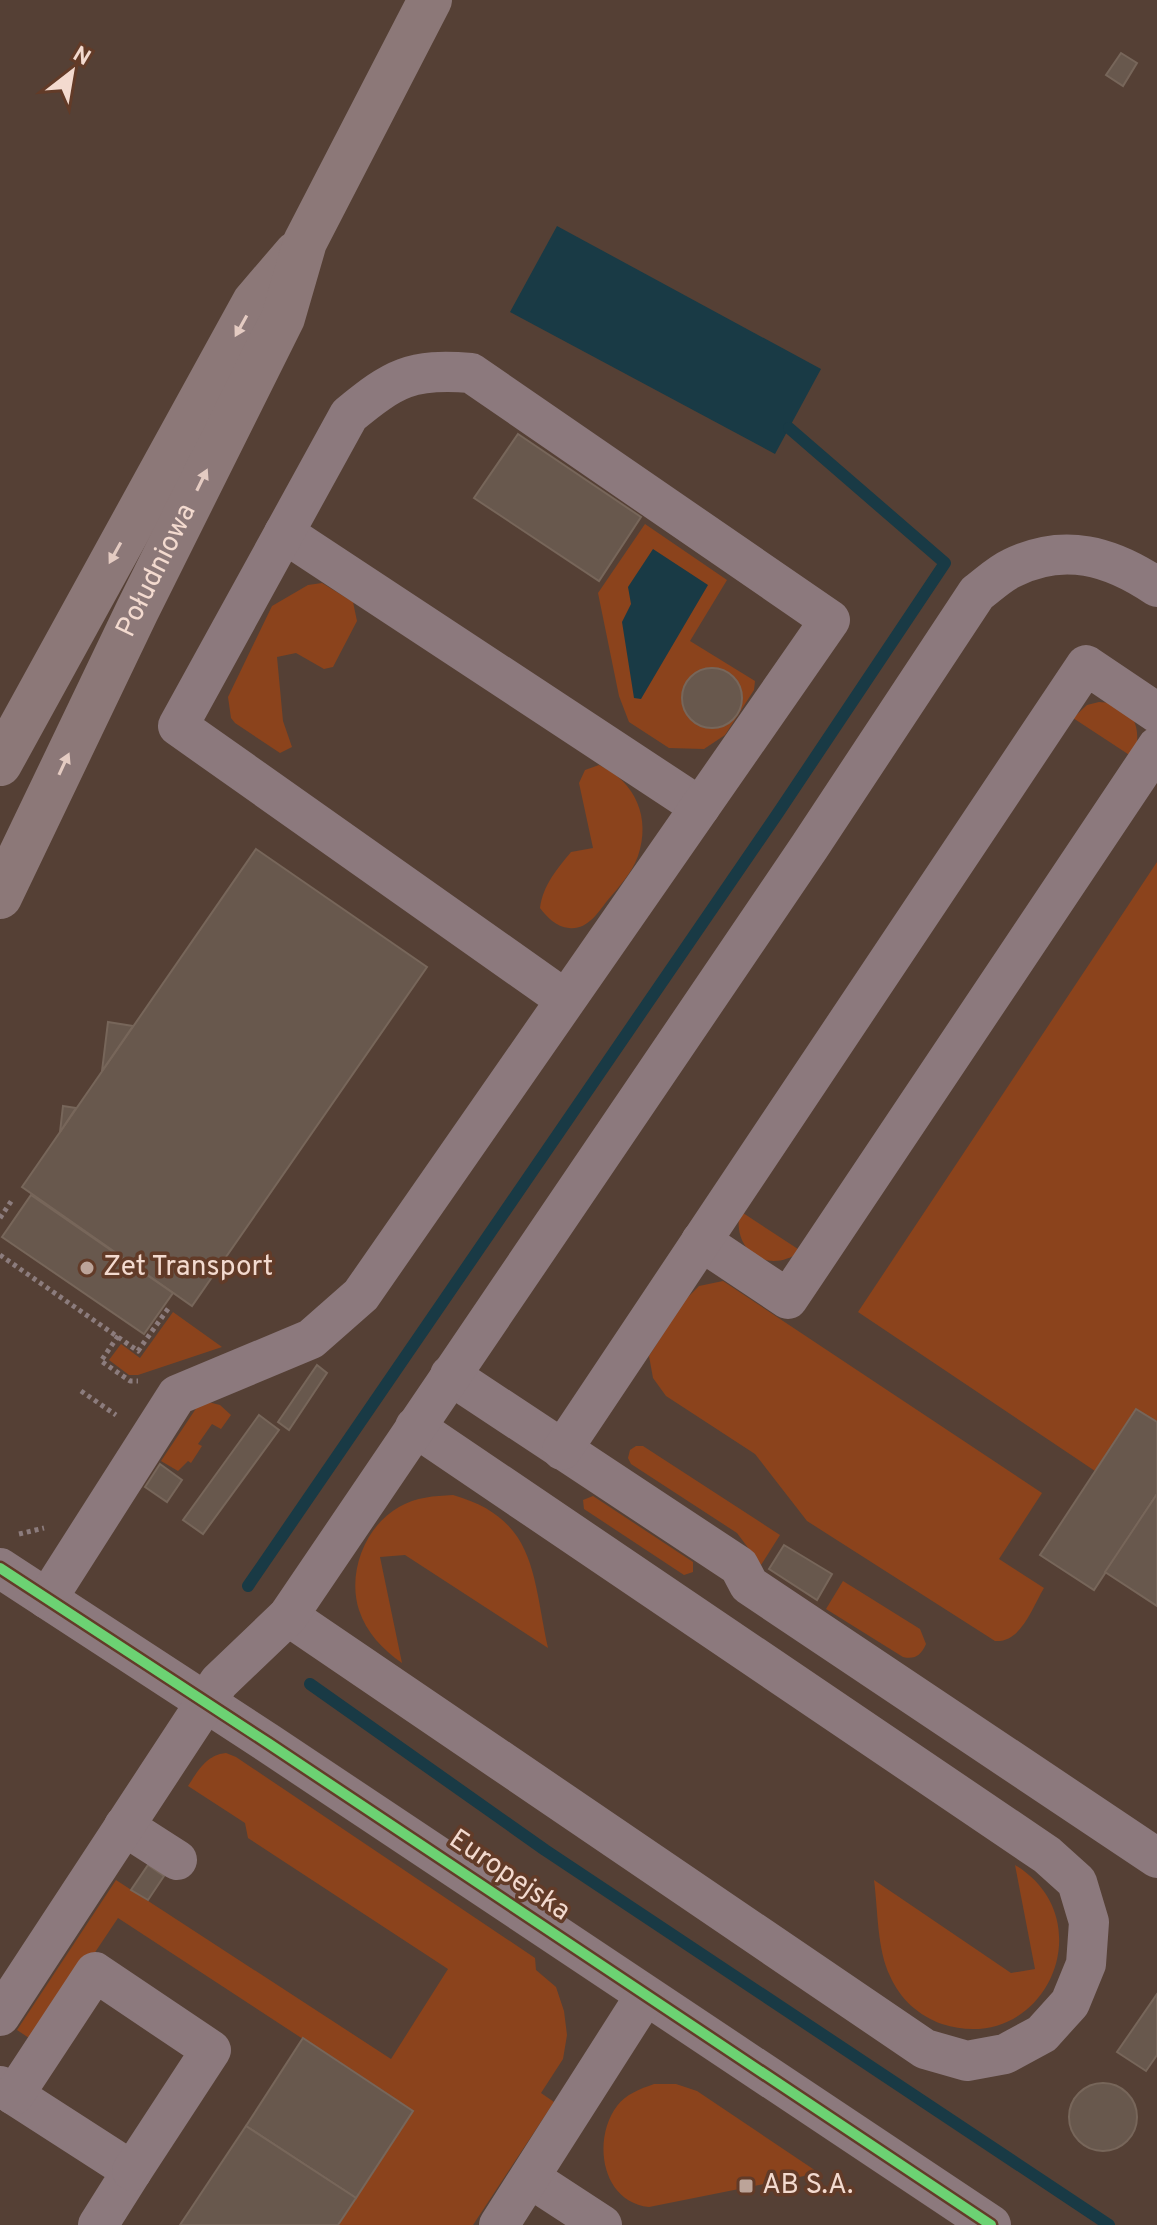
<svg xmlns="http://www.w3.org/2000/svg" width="1157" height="2225" viewBox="0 0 1157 2225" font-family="Overpass,sans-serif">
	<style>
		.green { fill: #8b431c }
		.water { fill: #193a45 }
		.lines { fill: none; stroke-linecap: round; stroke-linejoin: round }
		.stream { stroke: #193a45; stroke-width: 12 }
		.building { fill: #68584d; stroke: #77665a; stroke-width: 2 }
		.path { stroke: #8c7c7d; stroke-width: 5; stroke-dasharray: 4 4; stroke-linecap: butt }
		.minor { stroke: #8c797d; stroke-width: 40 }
		.major { stroke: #8c7878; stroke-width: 44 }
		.cycleway-casing { stroke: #623b28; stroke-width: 15 }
		.cycleway { stroke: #6cd273; stroke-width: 10 }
		.oneway { fill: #e4cbc2 }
		.poi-dot { fill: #bca499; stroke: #623b28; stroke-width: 3 }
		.labels { text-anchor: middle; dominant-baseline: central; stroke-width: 7; stroke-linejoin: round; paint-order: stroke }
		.street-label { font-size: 28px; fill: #f3dacf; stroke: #623b28 }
		.poi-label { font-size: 28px; fill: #f3dacf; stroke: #623b28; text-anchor: start }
	</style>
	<rect width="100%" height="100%" fill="#554035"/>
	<g class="green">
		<path d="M645 524 727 580 690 641 755 681 754 690 725 735 704 749 669 748 629 722 619 696 598 593Z"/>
		<path d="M322 583 353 602 357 621 333 667 324 669 296 653 277 657 283 721 292 747 280 753 235 723 231 718 228 697 272 606 308 585Z"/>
		<path d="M1099 702C1134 704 1143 727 1134 758L1073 718 1087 705Z"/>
		<path d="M599 765C636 782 651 818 638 856 632 873 618 888 607 901 597 914 587 930 569 928 556 927 547 917 540 908 543 885 557 869 571 852L593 848 579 783 585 770Z"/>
		<path d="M1157 862V1422L1136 1409 1095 1471 858 1312Z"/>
		<path d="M740 1211 801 1251C768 1276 731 1251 740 1211Z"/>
		<path d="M723 1281 1042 1493 999 1559 1044 1588C1032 1608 1021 1643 995 1641L807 1521 755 1454 666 1396 653 1378 649 1356 684 1301 699 1286Z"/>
		<path d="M173 1312 222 1347 138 1375H129L109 1360 121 1344 140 1358Z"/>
		<path d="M208 1402 220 1405 231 1415 221 1429 212 1424 198 1444 202 1446 191 1463 188 1461 178 1471 161 1461 197 1407Z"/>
		<path d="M636 1446H643L780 1535 761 1565 737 1533 631 1464 628 1458 630 1450Z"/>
		<path d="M453 1495C537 1519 532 1575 548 1648L405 1555 380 1557 402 1663C383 1650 366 1632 359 1610 347 1573 365 1526 399 1507 416 1497 434 1496 453 1495Z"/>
		<path d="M593 1496 693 1562V1572L684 1575 584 1509 583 1500Z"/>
		<path d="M843 1581 920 1629 926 1644C921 1655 915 1660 903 1657L826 1609Z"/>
		<path d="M226 1753 236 1757 535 1958 536 1970 556 1987 564 2011 567 2035 563 2059 541 2093 554 2102 473 2225H338L413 2111 118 1918 35 2042 17 2030 116 1880 391 2059 448 1969 248 1838 245 1823 188 1786C198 1771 206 1755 226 1753Z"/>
		<path d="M1015 1865C1106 1920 1044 2057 942 2024 919 2016 900 1999 890 1976 877 1949 878 1910 874 1880L1011 1973 1035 1969Z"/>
		<path d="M654 2084H676L697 2091 819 2173 649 2207C601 2202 592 2139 617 2106 626 2094 640 2089 654 2084Z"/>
	</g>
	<g class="water">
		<path d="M557 226 821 369 775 454 510 312Z"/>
		<path d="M653 549 708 585 641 699 634 698 622 622 631 604 628 587Z"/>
	</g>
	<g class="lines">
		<g class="stream">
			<path d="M248 1586 778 813 945 563 789 428"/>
			<path d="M310 1684 545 1850 1109 2225"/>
		</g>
	</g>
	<g class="building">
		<path d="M1121 53 1137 63 1123 86 1106 75Z"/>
		<path d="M518 434 641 517 599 581 474 498Z"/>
		<circle cx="712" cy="698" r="30"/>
		<path d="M256 849 427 967 192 1306 22 1187Z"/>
		<path d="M108 1022 133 1026 102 1071Z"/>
		<path d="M63 1106 76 1108 60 1132Z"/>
		<path d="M31 1195 173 1293 144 1334 2 1237Z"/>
		<path d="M317 1365 327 1373 289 1430 278 1422Z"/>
		<path d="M1136 1409 1157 1422V1494L1094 1590 1040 1555Z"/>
		<path d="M259 1415 279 1430 203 1534 183 1520Z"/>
		<path d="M160 1464 182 1480 167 1502 145 1487Z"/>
		<path d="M1157 1494V1606L1105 1572Z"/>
		<path d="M784 1545 832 1574 817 1600 769 1569Z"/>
		<path d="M148 1865 164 1876 148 1900 131 1890Z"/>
		<path d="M1157 1994V2055L1146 2071 1117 2052Z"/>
		<path d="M303 2038 413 2111 356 2198 246 2126Z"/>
		<circle cx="1103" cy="2117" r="34"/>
		<path d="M246 2126 356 2198 338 2225H180Z"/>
	</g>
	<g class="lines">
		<g class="path">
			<path d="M0 1218 12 1200"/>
			<path d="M0 1255 138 1351 170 1306"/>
			<path d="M118 1336 101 1361 130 1381H138"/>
			<path d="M81 1391 116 1415"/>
			<path d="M19 1534 44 1528"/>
		</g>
		<g class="minor">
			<path d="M284 533 700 807"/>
			<path d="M701 1241 788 1299 1157 747"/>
			<path d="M450 1375 739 1566 749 1585 1157 1858"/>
			<path d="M562 1450 1086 665 1157 713"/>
			<path d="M0 1568 268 1743 991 2225"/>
			<path d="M47 1599 177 1395 311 1339 361 1295 830 620 471 373C411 368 394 378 349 415L178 726 566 1000"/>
			<path d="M288 1616 925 2049 967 2061 1005 2054 1042 2034 1070 2003 1086 1964 1089 1922 1077 1882 1047 1855 415 1427"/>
			<path d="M124 1826 177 1860"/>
			<path d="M0 2016 219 1682 288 1616 810 846 977 593C988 585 999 574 1012 568 1064 542 1111 556 1157 587"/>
			<path d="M0 2086 132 2171 98 2225"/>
			<path d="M14 2095 95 1972 211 2050 132 2171"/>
			<path d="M530 2178 602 2225"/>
			<path d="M499 2225 645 1996"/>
		</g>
		<g class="major">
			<path d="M0 764 254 302 296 253"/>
			<path id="s1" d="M0 897 137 611 283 318 305 242 430 0"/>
		</g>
		<defs>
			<path id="cycleway" d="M0 1568 268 1743 991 2225"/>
		</defs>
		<use href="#cycleway" class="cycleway-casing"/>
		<use href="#cycleway" class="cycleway"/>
	</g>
	<defs><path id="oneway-solid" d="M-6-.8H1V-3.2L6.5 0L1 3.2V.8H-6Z" transform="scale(2)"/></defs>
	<g class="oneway">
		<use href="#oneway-solid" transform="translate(241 326) rotate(119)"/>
		<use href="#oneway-solid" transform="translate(202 480) rotate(-64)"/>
		<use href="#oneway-solid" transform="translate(115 553) rotate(119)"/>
		<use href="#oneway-solid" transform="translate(64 764) rotate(-65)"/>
	</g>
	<g class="poi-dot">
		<circle cx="87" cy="1268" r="8"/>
		<rect x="738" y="2178" width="16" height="16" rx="4"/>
	</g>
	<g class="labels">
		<g class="street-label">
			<text stroke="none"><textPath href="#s1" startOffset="362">Południowa</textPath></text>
			<text transform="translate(509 1876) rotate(34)">Europejska</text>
		</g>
		<g class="poi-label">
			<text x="103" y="1268">Zet Transport</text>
			<text x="762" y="2186">AB S.A.</text>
		</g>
	</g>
	<g transform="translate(72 72) rotate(31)" stroke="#623b28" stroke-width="6" paint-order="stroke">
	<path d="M0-6L14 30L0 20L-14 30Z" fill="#f3dacf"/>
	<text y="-12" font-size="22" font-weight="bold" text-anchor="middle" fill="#f3dacf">N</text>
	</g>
</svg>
